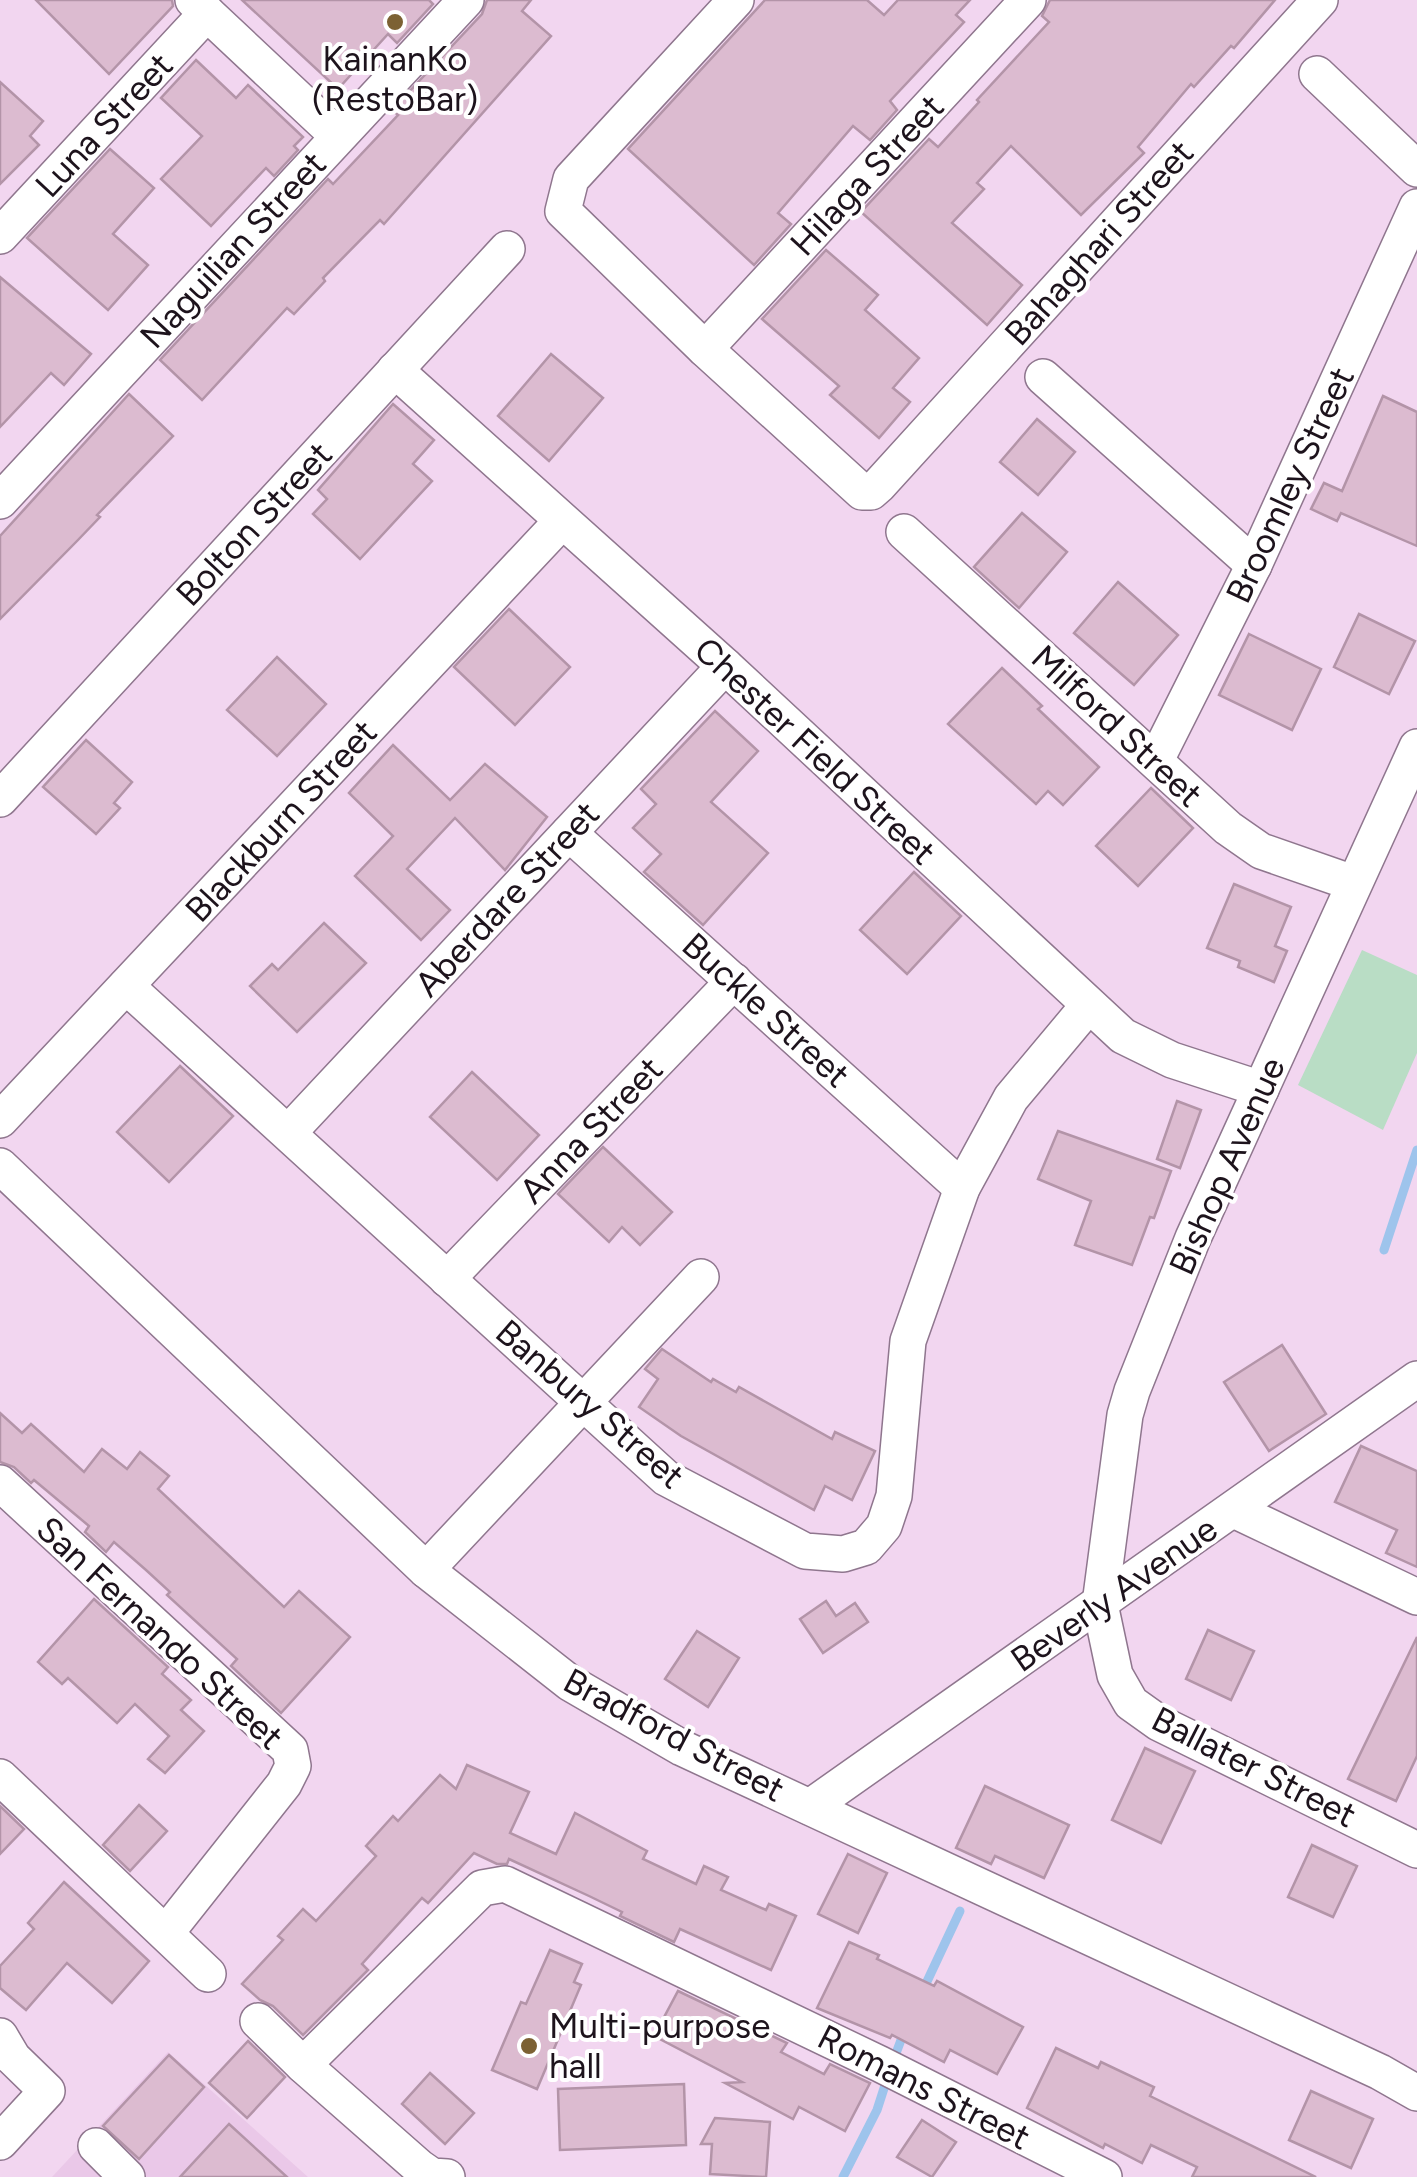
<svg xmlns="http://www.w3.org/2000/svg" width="1417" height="2177" viewBox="0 0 1417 2177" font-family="Figtree,sans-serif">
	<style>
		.built { fill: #eac8e8 }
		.green { fill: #b9ddc5 }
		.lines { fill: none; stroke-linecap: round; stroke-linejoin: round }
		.stream { stroke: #9ec4ec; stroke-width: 9 }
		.building { fill: #dcbbd0; stroke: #b394a8; stroke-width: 2.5 }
		.minor-casing { stroke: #8f768e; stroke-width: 38 }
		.minor { stroke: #fff; stroke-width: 35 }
		.poi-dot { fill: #7c6133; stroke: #fff; stroke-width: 4 }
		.labels { text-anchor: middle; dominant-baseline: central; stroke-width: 8; stroke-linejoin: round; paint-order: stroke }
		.poi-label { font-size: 35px; fill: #1d131c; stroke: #fff }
		.street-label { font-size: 35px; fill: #1d131c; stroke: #fff }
	</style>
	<rect width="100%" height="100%" fill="#f2d6f0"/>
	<path class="built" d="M168 2052 308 2177H52Z"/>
	<path class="green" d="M1362 950 1417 975V1053L1383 1130 1298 1085Z"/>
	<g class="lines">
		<g class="stream">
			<path d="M1384 1250 1417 1150"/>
			<path d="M923 1990 960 1911"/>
			<path d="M892 2064 904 2032"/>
			<path d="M843 2177 877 2110 887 2079"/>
		</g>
	</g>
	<g class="building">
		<path d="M36 0H172L173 6 109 74Z"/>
		<path d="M242 0H429L433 4 397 43 388 34 338 89Z"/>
		<path d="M487 0H531L522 11 551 36 384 224 380 220 323 278 325 281 294 314 287 308 202 400 160 360 328 179 333 184 398 115 392 110 482 14Z"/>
		<path d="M765 0H867L884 15 898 0H970L956 15 964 22 890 101 897 110 870 140 853 126 778 213 791 224 754 265 628 149Z"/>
		<path d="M1050 0H1275L1234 48 1231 46 1194 87 1191 84 1138 147 1144 153 1081 215 1011 146 977 183 984 189 952 223 1022 285 987 325 861 212 929 139 938 147 979 102 977 100 1049 22 1042 16Z"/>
		<path d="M196 60 236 98 248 85 303 137 294 146 298 150 274 176 266 168 211 226 161 179 202 136 161 98Z"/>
		<path d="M0 82 43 121 30 136 39 145 0 184Z"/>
		<path d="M110 149 154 188 113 234 148 265 108 310 27 238Z"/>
		<path d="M826 250 878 295 865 310 919 358 893 388 910 402 879 438 830 395 839 386 762 319Z"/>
		<path d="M0 277 91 354 64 385 51 373 0 427Z"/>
		<path d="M551 354 603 398 549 461 498 416Z"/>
		<path d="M129 394 173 436 97 515 100 517 77 541 0 619V536Z"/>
		<path d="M1383 396 1417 412V546L1341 513 1337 521 1311 509 1324 483 1342 491Z"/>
		<path d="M393 404 434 440 413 464 432 481 360 559 313 514 327 499 318 490Z"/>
		<path d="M1037 419 1075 452 1038 495 1000 462Z"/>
		<path d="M1022 513 1067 552 1019 608 974 567Z"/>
		<path d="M1118 582 1178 635 1134 685 1074 633Z"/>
		<path d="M509 609 570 667 515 725 454 667Z"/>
		<path d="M1359 614 1415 641 1389 694 1334 667Z"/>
		<path d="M1249 634 1321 669 1292 730 1219 695Z"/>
		<path d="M277 657 326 704 277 756 227 710Z"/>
		<path d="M1002 668 1042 706 1038 709 1099 767 1063 805 1048 791 1036 804 948 724Z"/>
		<path d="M715 711 758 751 711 802 768 853 703 925 644 872 661 854 633 828 656 804 641 789Z"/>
		<path d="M86 740 132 782 114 803 120 808 96 834 43 787Z"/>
		<path d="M393 745 450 800 485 764 547 817 505 870 455 818 407 869 450 910 421 940 355 876 393 836 349 793Z"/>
		<path d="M1151 788 1193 828 1138 886 1096 846Z"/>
		<path d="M914 872 961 916 907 974 860 930Z"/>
		<path d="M1234 884 1291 907 1275 946 1287 951 1274 982 1238 967 1240 961 1207 948Z"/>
		<path d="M324 923 366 963 297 1032 250 986 272 964 278 970Z"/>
		<path d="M180 1066 233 1116 169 1182 117 1132Z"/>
		<path d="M472 1072 539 1135 497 1180 430 1117Z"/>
		<path d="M1177 1101 1201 1110 1180 1168 1157 1159Z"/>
		<path d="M1058 1131 1171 1171 1154 1218 1150 1217 1132 1265 1075 1245 1091 1201 1038 1179Z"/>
		<path d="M603 1147 672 1212 640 1245 622 1227 609 1242 558 1194Z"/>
		<path d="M1282 1345 1326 1414 1269 1451 1224 1382Z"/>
		<path d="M662 1349 711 1382 713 1379 736 1392 739 1387 832 1439 835 1432 875 1451 852 1500 825 1486 814 1510 681 1436 639 1407 658 1379 645 1369Z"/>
		<path d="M0 1413 22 1433 31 1424 84 1472 102 1449 127 1469 140 1452 169 1476 158 1489 284 1607 299 1591 350 1637 281 1713 231 1666 237 1659 167 1595 170 1592 146 1570 114 1542 106 1552 85 1532 89 1526 34 1480 31 1483 14 1467 0 1462Z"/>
		<path d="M1361 1446 1417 1471V1567L1386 1553 1397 1530 1335 1502Z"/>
		<path d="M94 1599 168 1667 162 1674 191 1700 181 1710 204 1731 165 1773 148 1759 169 1736 135 1704 117 1723 68 1678 62 1684 38 1662Z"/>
		<path d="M826 1601 836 1616 855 1603 868 1622 823 1653 800 1619Z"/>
		<path d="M1208 1630 1254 1651 1231 1700 1186 1679Z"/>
		<path d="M697 1631 739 1658 708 1707 665 1679Z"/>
		<path d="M1417 1637V1756L1396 1801 1348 1779Z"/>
		<path d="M1145 1748 1195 1771 1161 1843 1112 1820Z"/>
		<path d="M467 1765 529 1792 510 1833 556 1854 575 1813 647 1851 643 1859 696 1884 704 1866 728 1877 721 1890 766 1910 769 1904 796 1916 771 1970 680 1929 674 1942 620 1916 622 1912 589 1896 509 1859 507 1864H497L474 1853 428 1903 422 1898 362 1964 368 1970 303 2035 273 2006 260 2000 242 1984 283 1940 278 1936 303 1909 316 1921 376 1856 366 1846 393 1816 398 1821 440 1775 456 1789Z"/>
		<path d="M985 1786 1069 1825 1044 1878 995 1856 991 1864 956 1848Z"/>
		<path d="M139 1805 167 1831 130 1871 103 1845Z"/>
		<path d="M0 1806 24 1829 0 1854Z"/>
		<path d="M1312 1845 1357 1866 1333 1917 1288 1897Z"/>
		<path d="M848 1854 887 1873 858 1933 818 1914Z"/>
		<path d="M64 1882 149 1961 112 2003 67 1963 26 2010 0 1988V1966L34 1929 28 1923Z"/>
		<path d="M849 1942 879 1955 877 1959 934 1986 937 1981 1023 2027 997 2074 950 2050 944 2062 892 2035 890 2038 817 2008Z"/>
		<path d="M550 1950 582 1964 574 1982 581 1985 537 2089 492 2070 521 2002 526 2004Z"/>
		<path d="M678 1991 787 2043 781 2052 824 2074 830 2064 870 2083 845 2131 799 2107 793 2119 725 2083 742 2082 654 2036Z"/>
		<path d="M248 2041 285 2077 247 2118 209 2083Z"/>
		<path d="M1056 2048 1098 2068 1101 2062 1154 2087 1150 2096 1316 2177H1192L1197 2167 1151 2145 1142 2163 1105 2144 1103 2148 1027 2108Z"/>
		<path d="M169 2055 204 2087 139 2159 103 2126Z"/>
		<path d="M430 2073 474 2113 445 2144 402 2104Z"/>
		<path d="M684 2084 686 2145 560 2150 558 2089Z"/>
		<path d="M1311 2091 1373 2119 1351 2168 1289 2140Z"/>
		<path d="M715 2118 770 2122 766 2177 710 2174 712 2144H701Z"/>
		<path d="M922 2120 956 2142 932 2177 897 2157Z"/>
		<path d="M229 2124 287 2177H180Z"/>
	</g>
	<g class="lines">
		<defs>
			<g id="minor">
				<path d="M193 0 338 136"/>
				<path d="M736 0 571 179 563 211 705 349 862 492H871L879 485 1320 0"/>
				<path d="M1317 74 1417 169"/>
				<path d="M0 236 207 13"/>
				<path d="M705 349 1028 0"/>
				<path d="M395 370 725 666 1123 1036 1172 1060 1261 1089"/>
				<path d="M1043 377 1254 565"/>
				<path d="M0 501 466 0"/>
				<path d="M904 532 1228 828 1261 851 1353 883"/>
				<path d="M1417 747 1193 1238 1132 1391 1125 1415 1100 1604 1115 1675 1131 1703 1159 1723 1417 1850"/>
				<path d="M1156 760 1254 565 1417 207"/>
				<path d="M0 799 507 249"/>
				<path d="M569 833 962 1188"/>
				<path d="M126 986 666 1478 805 1551 843 1554 866 1547 884 1526 894 1496 908 1341 962 1188 1011 1098 1088 1006"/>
				<path d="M0 1120 561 522"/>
				<path d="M289 1132 725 666"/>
				<path d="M0 1166 426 1570 570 1683 682 1748 1380 2072 1417 2093"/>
				<path d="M447 1279 734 981"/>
				<path d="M0 1483 290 1750 293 1766 284 1784 166 1933"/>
				<path d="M1234 1510 1417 1597"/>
				<path d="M426 1570 701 1277"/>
				<path d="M0 1777 208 1974"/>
				<path d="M810 1807 1417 1379"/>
				<path d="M258 2021 303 2065 419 2167 432 2176 447 2177"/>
				<path d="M0 2036 13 2058 47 2091 0 2142"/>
				<path d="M303 2065 482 1888 505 1884 880 2064 1104 2177"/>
				<path d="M96 2146 127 2177"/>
			</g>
		</defs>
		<use href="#minor" class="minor-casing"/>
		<use href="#minor" class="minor"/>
	</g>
	<g class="poi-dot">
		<circle cx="395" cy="22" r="10"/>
		<circle cx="529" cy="2046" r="10"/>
	</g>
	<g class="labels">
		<g class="poi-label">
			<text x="395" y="59">KainanKo<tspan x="395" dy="40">(RestoBar)</tspan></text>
			<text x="549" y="2026" text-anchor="start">Multi-purpose<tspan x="549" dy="40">hall</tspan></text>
		</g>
		<g class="street-label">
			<text transform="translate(104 125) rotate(-47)">Luna Street</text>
			<text transform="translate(867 175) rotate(-47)">Hilaga Street</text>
			<text transform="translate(1099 243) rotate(-48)">Bahaghari Street</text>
			<text transform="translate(233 250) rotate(-47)">Naguilian Street</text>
			<text transform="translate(1290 485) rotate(-65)">Broomley Street</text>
			<text transform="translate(254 524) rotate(-47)">Bolton Street</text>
			<text transform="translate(1117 726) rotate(43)">Milford Street</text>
			<text transform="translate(815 751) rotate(43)">Chester Field Street</text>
			<text transform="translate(281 821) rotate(-47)">Blackburn Street</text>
			<text transform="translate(507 899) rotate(-47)">Aberdare Street</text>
			<text transform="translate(766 1010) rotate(42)">Buckle Street</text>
			<text transform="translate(591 1130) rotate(-46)">Anna Street</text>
			<text transform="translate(1227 1166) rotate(-66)">Bishop Avenue</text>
			<text transform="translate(590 1404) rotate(41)">Banbury Street</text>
			<text transform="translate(1114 1594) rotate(-35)">Beverly Avenue</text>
			<text transform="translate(160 1633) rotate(43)">San Fernando Street</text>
			<text transform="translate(674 1735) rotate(28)">Bradford Street</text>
			<text transform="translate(1254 1767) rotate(27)">Ballater Street</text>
			<text transform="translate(924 2087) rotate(27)">Romans Street</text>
		</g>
	</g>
</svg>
